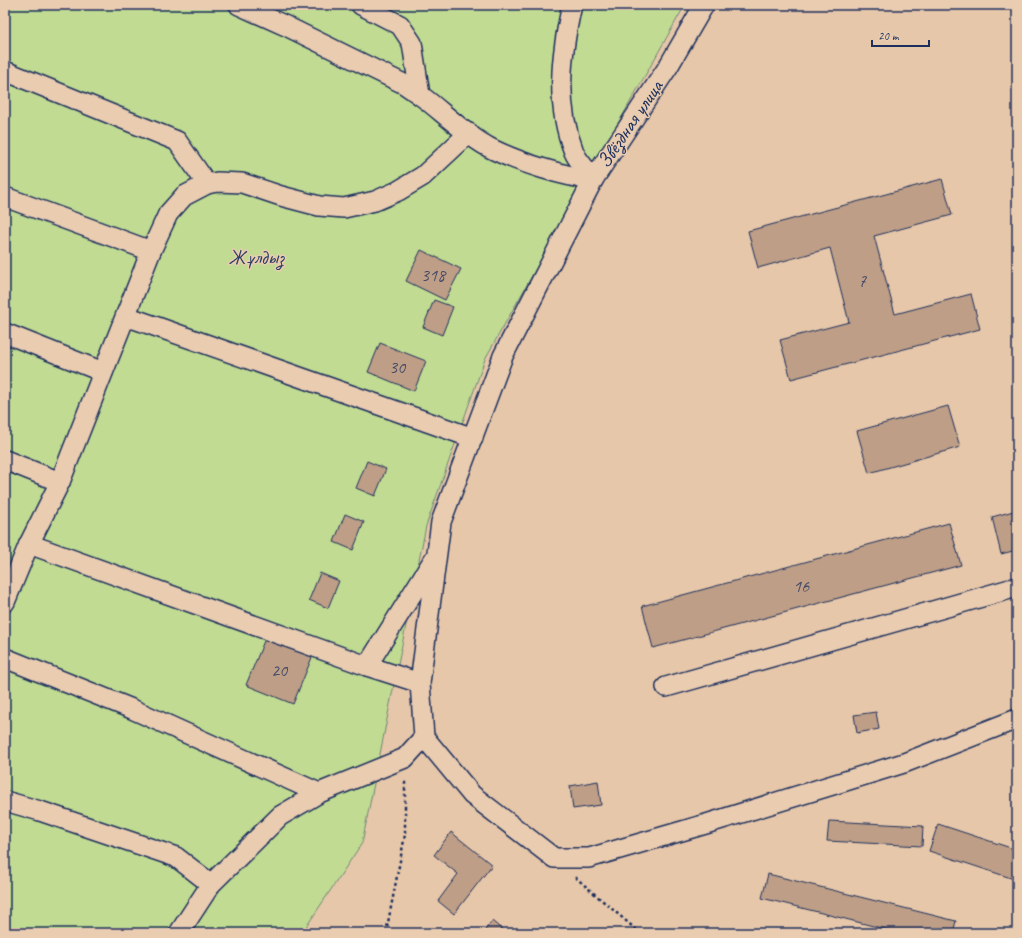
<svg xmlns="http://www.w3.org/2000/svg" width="1022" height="938" viewBox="0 0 1022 938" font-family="Caveat,sans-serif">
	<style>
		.green { fill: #c1db92; stroke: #6e8578 }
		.building { fill: #be9e86; stroke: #1b2f5e }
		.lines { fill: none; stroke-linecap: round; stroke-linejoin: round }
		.minor-casing { stroke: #1b2f5e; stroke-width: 22 }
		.path { stroke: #1b2f5e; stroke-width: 2.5; stroke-dasharray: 3 3; stroke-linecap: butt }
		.minor { stroke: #eaccb0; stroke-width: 19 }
		.labels { text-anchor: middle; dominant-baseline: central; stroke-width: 3; stroke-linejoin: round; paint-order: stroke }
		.number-label { font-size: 18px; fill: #444b68 }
		.street-label { font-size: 20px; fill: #1b2f5e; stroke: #eaccb0 }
		.park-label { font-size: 20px; fill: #2c4063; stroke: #eaccb0 }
	</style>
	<rect width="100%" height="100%" fill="#e7c7a9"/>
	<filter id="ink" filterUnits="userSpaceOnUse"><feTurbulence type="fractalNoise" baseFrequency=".025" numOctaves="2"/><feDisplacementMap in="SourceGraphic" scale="8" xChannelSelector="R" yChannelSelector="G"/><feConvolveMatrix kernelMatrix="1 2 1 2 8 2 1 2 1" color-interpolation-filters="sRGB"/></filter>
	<g filter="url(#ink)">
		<path class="green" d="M5 5H685L485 359 426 526 362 843 302 933H5Z"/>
		<g class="building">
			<path d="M942 179 952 215 874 236 895 314 971 294 980 329 791 379 780 340 849 322 830 248 758 268 748 231Z"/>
			<path d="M421 250 461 269 445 300 406 281Z"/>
			<path d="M434 300 453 307 442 335 423 327Z"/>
			<path d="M380 343 426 361 414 391 368 372Z"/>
			<path d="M948 406 960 447 869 473 857 431Z"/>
			<path d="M367 461 386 469 375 496 356 488Z"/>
			<path d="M1017 510V550L1001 554 992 517Z"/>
			<path d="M345 514 364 522 353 550 334 542Z"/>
			<path d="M949 523 961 565 653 648 642 606Z"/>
			<path d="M320 573 339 581 328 608 309 600Z"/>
			<path d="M266 636 313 655 293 704 246 685Z"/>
			<path d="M876 712 879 729 857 733 854 715Z"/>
			<path d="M598 781 601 805 573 809 570 786Z"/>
			<path d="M829 821 923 826 922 846 827 841Z"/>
			<path d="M938 824 1017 850V880L929 851Z"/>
			<path d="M451 832 492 865 454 914 438 901 458 874 434 855Z"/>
			<path d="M768 874 956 921 953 933H901L762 898Z"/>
			<path d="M492 921 506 933H483Z"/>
		</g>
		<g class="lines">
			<defs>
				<g id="minor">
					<path d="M239 5 286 26 404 84 420 95"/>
					<path d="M361 5 400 25 412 43 420 95C443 112 469 138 494 150 521 163 563 176 593 180"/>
					<path d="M572 5C561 54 555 104 574 152 578 162 588 170 593 180"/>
					<path d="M704 5 668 67 593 180 503 356 441 522 420 683 424 737 472 795 554 858H589L706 824 904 763 1017 719"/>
					<path d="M5 71 177 141 207 184"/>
					<path d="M5 197 151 251"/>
					<path d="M126 316 473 438"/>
					<path d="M5 333 103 372"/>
					<path d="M5 460 60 482"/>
					<path d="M29 544 367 666 420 683"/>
					<path d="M5 602 29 544 60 482 151 251 168 214 184 196 207 184 217 182 242 183 281 196 319 206 344 208 375 201 398 191 423 176 469 133"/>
					<path d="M5 658 132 709 319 793"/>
					<path d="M367 666 434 559"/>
					<path d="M666 687 1017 587"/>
					<path d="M5 801 40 811 176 857 211 884"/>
					<path d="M179 933 211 884 280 816 319 793 405 758 424 737"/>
				</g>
			</defs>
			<use href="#minor" class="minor-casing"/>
			<g class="path">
				<path d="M575 877 640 933"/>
				<path d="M386 933 405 835V779"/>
			</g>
			<use href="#minor" class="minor"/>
		</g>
	</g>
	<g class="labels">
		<g class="number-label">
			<text x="433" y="275">318</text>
			<text x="862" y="281">7</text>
			<text x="397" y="367">30</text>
			<text x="801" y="586">16</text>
			<text x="279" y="670">20</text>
		</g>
		<g class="street-label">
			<text transform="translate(630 124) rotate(-56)">Звёздная улица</text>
		</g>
		<g class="park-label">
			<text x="256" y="257">Жұлдыз</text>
		</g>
	</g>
	<rect width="1022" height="938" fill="none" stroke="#eaccb0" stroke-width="20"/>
	<rect x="10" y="10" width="1002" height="918" fill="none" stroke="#1b2f5e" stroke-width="1.5" filter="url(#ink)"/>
	<path d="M872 40v6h57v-6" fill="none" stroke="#1b2f5e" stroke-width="2"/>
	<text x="878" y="40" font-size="12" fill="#1b2f5e" stroke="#eaccb0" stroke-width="3" paint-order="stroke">20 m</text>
</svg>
